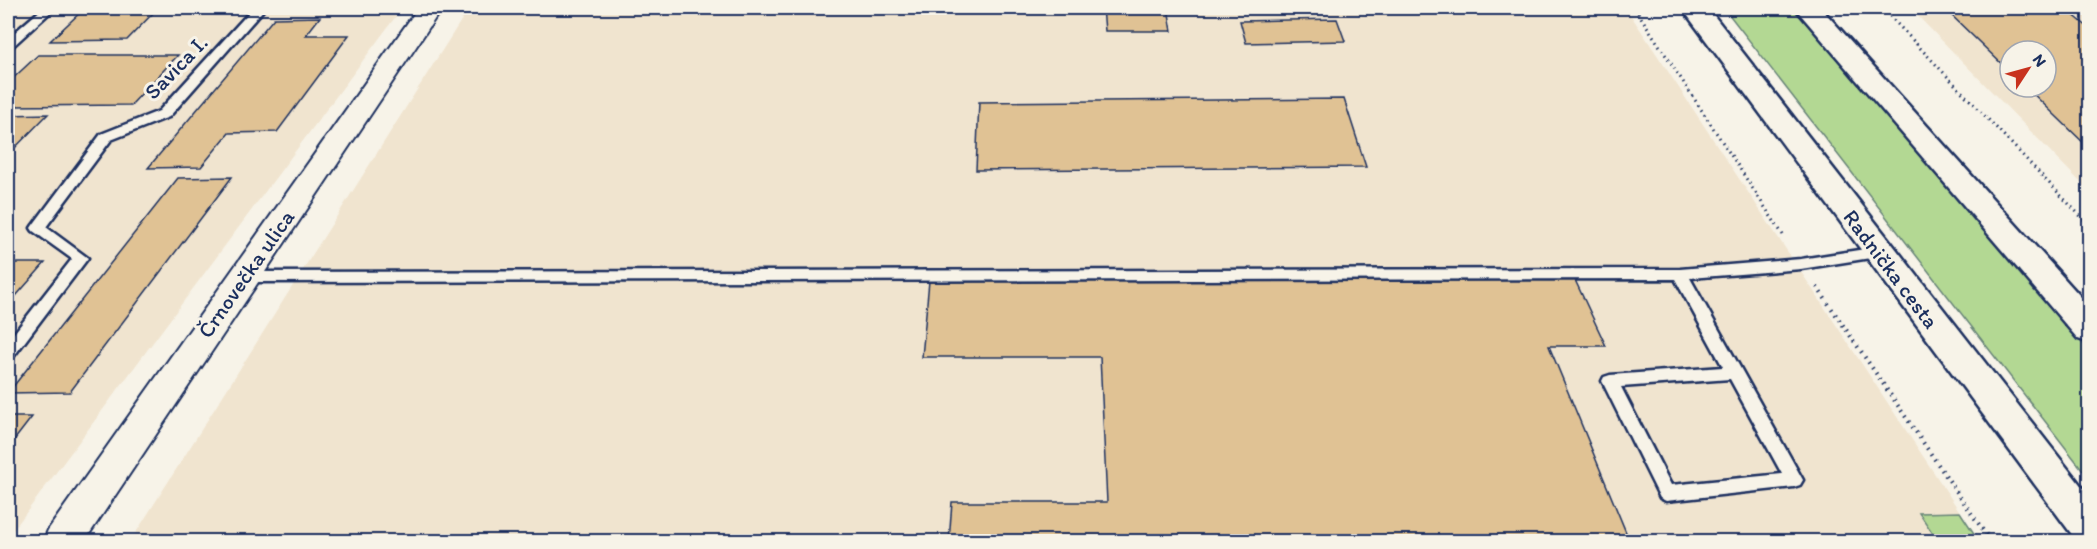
<svg xmlns="http://www.w3.org/2000/svg" width="2097" height="549" viewBox="0 0 2097 549" font-family="Itim,sans-serif">
	<style>
		.built { fill: #f0e4cf; fill-rule: evenodd }
		.green { fill: #b3d893; stroke: #678478; stroke-width: 1.5 }
		.building { fill: #e0c294; stroke: #1b2f5e; stroke-width: 1.5 }
		.lines { fill: none; stroke-linecap: round; stroke-linejoin: round }
		.lane-casing { stroke: #1b2f5e; stroke-width: 5 }
		.street-casing { stroke: #1b2f5e; stroke-width: 4 }
		.secondary-casing { stroke: #1b2f5e; stroke-width: 5 }
		.path-far1 { stroke: #1b2f5e; stroke-width: 3; stroke-dasharray: 1.5 4; stroke-linecap: butt }
		.path { stroke: #1b2f5e; stroke-width: 4; stroke-dasharray: 1.5 5; stroke-linecap: butt }
		.lane { fill: #f7f3e8; fill-rule: evenodd }
		.street { fill: #f7f3e8; fill-rule: evenodd }
		.secondary { fill: #f7f3e8; fill-rule: evenodd }
		.labels { text-anchor: middle; dominant-baseline: central; stroke-width: 6; stroke-linejoin: round; paint-order: stroke }
		.street-label { font-size: 22px; fill: #1b2f5e; stroke: #f7f3e8 }
	</style>
	<rect width="100%" height="100%" fill="#f7f3e8"/>
	<filter id="ink" filterUnits="userSpaceOnUse"><feTurbulence type="fractalNoise" baseFrequency=".0167" numOctaves="2"/><feDisplacementMap in="SourceGraphic" scale="12" xChannelSelector="R" yChannelSelector="G"/><feConvolveMatrix kernelMatrix="1 2 1 2 8 2 1 2 1" color-interpolation-filters="sRGB"/></filter>
	<g filter="url(#ink)">
		<g class="built">
			<path d="M8 8H402L8 537Z"/>
			<path d="M469 8H1626L1960 512 1919 513 1938 542H130Z"/>
			<path d="M1910 8H2089V191ZM2010 51H2046V87H2010Z"/>
		</g>
		<g class="green">
			<path d="M1724 8H1793L2089 351V478Z"/>
			<path d="M1960 512 1979 541H1938L1919 513Z"/>
		</g>
		<g class="building">
			<path d="M85 8H158L127 40 50 41Z"/>
			<path d="M1103 8H1168L1172 31H1105Z"/>
			<rect x="1238" y="8" width="59" height="1"/>
			<path d="M1944 8H2065L2090 29V149L2026 87H2046V51H2010V72Z"/>
			<path d="M320 17 306 35H349L277 132 229 133 201 167 148 168 274 18Z"/>
			<path d="M1337 19 1345 41 1246 43 1240 21Z"/>
			<path d="M38 55H178L131 105 8 106V83Z"/>
			<path d="M1344 99 1366 167 976 170 979 102Z"/>
			<path d="M48 114 8 155V115Z"/>
			<path d="M232 177 70 392 8 393 178 178Z"/>
			<path d="M8 263H45L8 305Z"/>
			<path d="M1575 280 1606 346H1549L1630 542H949L952 502H1107L1100 357H922L929 281Z"/>
			<path d="M8 417H32L8 448Z"/>
		</g>
		<g class="lines">
			<defs>
				<g id="lane">
					<path d="M43 8H55L12 47H8V38Z"/>
					<path d="M253 8H265L169 117 111 140 46 227 88 258 14 356 8 358V341L72 259 33 231 31 228 33 225 101 134 159 111Z"/>
					<path d="M1878 247 1883 248 1885 252 1883 256 1801 269 1690 278 1803 480 1800 485 1794 487 1666 501 1660 498 1602 381 1604 377 1610 375 1723 367 1675 279 244 282 236 277 244 272 1680 269 1801 259ZM1730 379 1782 474 1671 485 1621 387Z"/>
				</g>
				<path id="street" d="M418 8H442L84 542H43L48 530Z"/>
				<g id="secondary">
					<path d="M1682 8H1708L2090 497V542L2076 540Z"/>
					<path d="M1795 8H1821L2090 307V343L2078 339Z"/>
				</g>
			</defs>
			<use href="#lane" class="lane-casing"/>
			<use href="#street" class="street-casing"/>
			<use href="#secondary" class="secondary-casing"/>
			<g class="path-far1">
				<path d="M1635 8 1785 238"/>
				<path d="M1882 8 2090 226"/>
			</g>
			<path class="path" d="M1817 287 1991 542"/>
			<use href="#lane" class="lane"/>
			<use href="#street" class="street"/>
			<use href="#secondary" class="secondary"/>
		</g>
	</g>
	<g class="labels">
		<g class="street-label">
			<text transform="translate(176 67) rotate(-46)">Savica I.</text>
			<text transform="translate(1891 269) rotate(53)">Radnička cesta</text>
			<text transform="translate(246 274) rotate(-55)">Črnovečka ulica</text>
		</g>
	</g>
	<rect width="2097" height="549" fill="none" stroke="#f7f3e8" stroke-width="30"/>
	<rect x="15" y="15" width="2067" height="519" fill="none" stroke="#1b2f5e" stroke-width="2" filter="url(#ink)"/>
	<g transform="translate(2028 69) rotate(54)"><circle r="28" fill="#f7f3e8" stroke="#9fa5b1" stroke-width="1.5"/>
	<path d="M0-4.5L10 22L0 15L-10 22Z" fill="#c8321e"/>
	<text y="-9" font-size="16" font-weight="bold" text-anchor="middle" fill="#1b2f5e">N</text>
	</g>
</svg>
